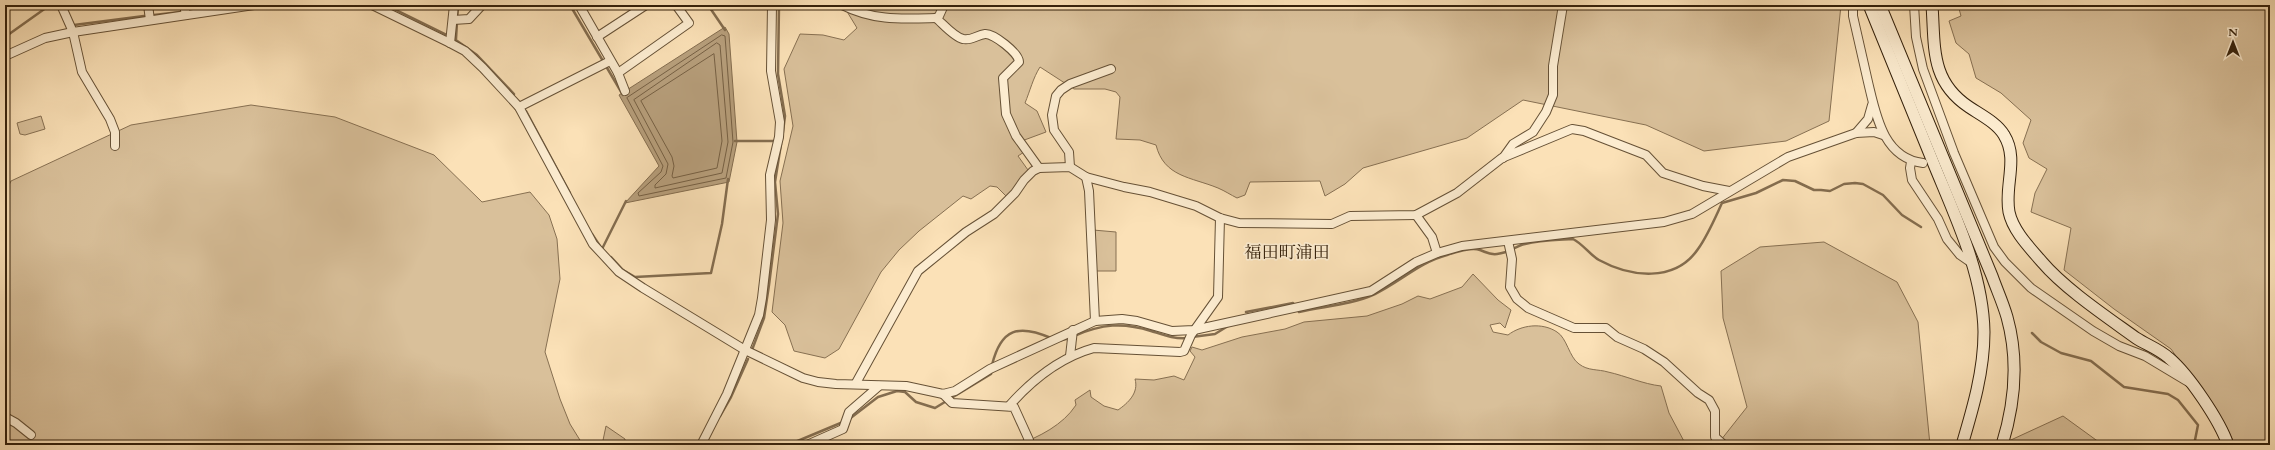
<svg xmlns="http://www.w3.org/2000/svg" width="2275" height="450" viewBox="0 0 2275 450" font-family="Cardo,'Noto Serif JP',serif">
	<style>
		.green { fill: #d9c09a; stroke: #877052 }
		.water { fill: #b8a07d; stroke: #846d4f }
		.lines { fill: none; stroke-linecap: round; stroke-linejoin: round }
		.shore { stroke: #766044; stroke-width: 1 }
		.stream { stroke: #846d4f; stroke-width: 2.5 }
		.street-casing { stroke: #665136; stroke-width: 10 }
		.secondary-casing { stroke: #35210b; stroke-width: 13 }
		.street { stroke: #fcecd0; stroke-width: 8 }
		.secondary { stroke: #fcecd0; stroke-width: 11 }
		.labels { text-anchor: middle; dominant-baseline: central; stroke-width: 3.5; stroke-linejoin: round; paint-order: stroke }
		.quarter-label { font-size: 17px; fill: #35210b; stroke: #fcecd0 }
	</style>
	<rect width="100%" height="100%" fill="#fbe1b7"/>
	<filter id="stains"><feTurbulence type="fractalNoise" baseFrequency=".005" numOctaves="4"/><feColorMatrix values="0 0 0 0 .2 0 0 0 0 .09 0 0 0 0 .02 0 0 0 .5 -.17"/></filter>
	<radialGradient id="worn" r=".72"><stop offset=".6" stop-color="#630" stop-opacity="0"/><stop offset="1" stop-color="#630" stop-opacity=".3"/></radialGradient>
	<g class="green">
		<path d="M843 5H1841L1829 121 1786 141 1704 151 1646 125 1523 100 1467 138 1363 168 1345 184 1325 196 1320 181 1250 182 1245 195 1237 198C1231 195 1225 191 1218 188 1191 177 1164 177 1156 145L1140 140 1116 139 1120 97 1116 92 1105 89H1074L1040 67C1033 78 1030 91 1025 103L1037 111 1046 132 1019 142 1024 152 1018 156 1028 170 1007 197 997 187 990 186 971 199 963 196 919 231 899 250 881 272 839 349 825 358 794 351 785 325 772 312 783 223 780 181 793 126 784 69 800 34 823 35 844 40 857 28Z"/>
		<path d="M1958 5H2270V445H2235L2227 428 2171 349 2114 309 2064 270 2071 228 2031 212 2035 193 2047 169 2029 158 2023 143 2031 120 2001 93 1976 78 1969 54 1956 43 1949 21 1961 16Z"/>
		<path d="M251 105 335 117 434 155 482 202 530 192 549 215 557 239 560 279 545 352 560 399 570 424 583 445H5V193L11 181 131 125Z"/>
		<path d="M41 116 45 129 25 135 20 134 17 123Z"/>
		<path d="M1093 230 1116 232V271H1094Z"/>
		<path d="M1824 242 1897 282 1918 322 1930 445H1717L1747 407 1723 318 1721 271 1760 247Z"/>
		<path d="M1473 274 1498 300 1511 310 1505 328 1500 323 1490 325 1493 332 1508 335C1521 325 1542 322 1557 332 1567 338 1569 357 1579 364 1588 371 1598 369 1608 372 1626 376 1643 384 1661 386L1669 413 1686 445H1017C1039 437 1063 425 1076 405L1075 400 1090 390 1091 397 1104 406 1118 410C1128 403 1139 393 1135 379L1154 380 1174 376 1184 380 1195 357 1190 351 1192 347 1202 350 1242 337 1285 329 1304 322 1367 316 1402 304 1418 296 1430 299 1462 287Z"/>
		<path d="M2063 416 2103 445H2000Z"/>
		<path d="M606 426 625 439V442L637 445H602Z"/>
	</g>
	<path class="water" d="M725 27 729 34 737 142 729 182 625 203 659 166 619 95Z"/>
	<g class="lines">
		<g class="shore">
			<path d="M722 35 725 36 733 142 726 178 639 196 638 193 661 172 663 166 627 98Z"/>
			<path d="M717 43 720 45 728 142 722 173 655 188V185L666 174 668 164 634 100Z"/>
			<path d="M714 54 722 141 717 168 673 178 672 176 674 166 672 157 641 101Z"/>
		</g>
		<g class="stream">
			<path d="M386 5 449 36"/>
			<path d="M570 5 623 95"/>
			<path d="M708 5 725 30"/>
			<path d="M779 5 778 74 785 116 782 139"/>
			<path d="M191 10 208 8"/>
			<path d="M154 15 180 12"/>
			<path d="M74 25 144 16"/>
			<path d="M5 37 50 5"/>
			<path d="M453 38 477 55 514 94"/>
			<path d="M456 39 458 5"/>
			<path d="M526 111 570 193"/>
			<path d="M735 141H775"/>
			<path d="M592 234 600 246"/>
			<path d="M602 249 626 201"/>
			<path d="M611 257 623 270 635 277 711 273 722 224 728 179"/>
			<path d="M1246 312 1293 303 1299 312C1325 306 1351 305 1375 294 1400 282 1420 262 1447 255 1455 252 1472 247 1480 250 1486 252 1489 255 1497 254 1510 253 1515 246 1525 244 1540 240 1557 240 1573 239 1583 244 1590 255 1599 260 1630 277 1675 283 1698 249 1708 235 1715 218 1722 203L1756 193 1783 180 1795 181 1814 190H1821L1830 191 1844 184 1855 183 1863 184 1883 195 1902 215 1921 227"/>
			<path d="M2032 333 2041 342 2061 353 2091 361 2124 387 2168 394 2178 400 2198 425 2194 445"/>
			<path d="M1074 336C1102 324 1123 322 1151 331 1164 335 1174 339 1187 338"/>
			<path d="M1192 337 1215 334 1228 326"/>
			<path d="M1058 341 1070 338"/>
			<path d="M752 350 764 318 769 285 778 214 775 182 781 144"/>
			<path d="M992 365C1001 328 1019 324 1051 338"/>
			<path d="M720 416 731 397 748 359"/>
			<path d="M848 420 878 397 897 391 905 392 916 402 935 408 991 374 992 370"/>
			<path d="M788 445 843 422"/>
		</g>
		<defs>
			<g id="street">
				<path d="M61 5 73 32 82 72 110 119 115 132V146"/>
				<path d="M148 5 150 20"/>
				<path d="M184 5 186 15"/>
				<path d="M372 5 450 43 465 51 483 68 519 107 593 244 619 272 643 288 745 350 803 378 818 382 836 384 906 386 943 394 955 391 990 369 1095 321 1122 319 1137 321 1172 331 1194 330 1371 291 1416 262 1437 253 1462 246 1664 222 1692 214 1788 157 1856 133 1874 132 1883 135"/>
				<path d="M579 5 618 73 625 91"/>
				<path d="M842 5C874 21 901 19 936 18"/>
				<path d="M944 5 939 16 936 18C943 24 954 37 963 39 971 41 977 35 985 34 993 33 1019 53 1019 62L1003 78 1006 114 1016 136 1039 168"/>
				<path d="M1853 5V16C1858 38 1863 60 1868 82 1876 115 1883 158 1923 163"/>
				<path d="M1914 5 1916 37 1923 69 1954 153 1994 247 2005 262 2031 288 2093 331 2119 346 2145 356 2190 383"/>
				<path d="M453 20 469 19 482 5"/>
				<path d="M597 37 646 5"/>
				<path d="M450 43 454 5"/>
				<path d="M5 56 45 38 73 32 254 5"/>
				<path d="M618 73 689 23 676 5"/>
				<path d="M519 107 610 61"/>
				<path d="M1856 133 1868 119 1872 105"/>
				<path d="M1503 158 1513 144 1533 132 1546 112 1553 95V66L1563 5"/>
				<path d="M1911 162 1910 168 1912 180 1938 219 1947 239 1960 255 1973 264"/>
				<path d="M1070 167 1069 152 1054 130 1052 115 1056 96 1061 90 1070 84 1111 69"/>
				<path d="M1086 177 1089 191 1095 321"/>
				<path d="M1416 215 1432 237 1437 253"/>
				<path d="M1508 241 1512 259 1510 287 1517 299 1528 308 1574 328H1606L1617 337 1644 349 1664 362 1698 393 1709 400 1715 411V437L1724 445"/>
				<path d="M1070 356 1073 330"/>
				<path d="M856 383 918 271 966 232 994 214 1015 193 1024 180 1033 171 1039 168 1070 167 1086 177 1124 187 1150 192 1196 206 1220 218 1239 223 1332 224 1350 216 1416 215 1457 193 1502 158 1572 129 1584 131 1646 155 1663 173 1703 186 1729 191"/>
				<path d="M943 394 952 403 1014 407 1029 440 1025 445"/>
				<path d="M1009 406C1032 380 1061 357 1094 348L1180 352 1184 351 1191 335 1218 297 1220 218"/>
				<path d="M5 417 16 423 31 435"/>
				<path d="M701 445 727 394 759 315 762 298 771 220 770 175 779 137 780 122 771 71 772 5"/>
				<path d="M807 445 843 429 849 412 879 386"/>
			</g>
			<g id="secondary">
				<path d="M1869 5C1890 57 1912 110 1933 162 1955 216 1983 273 1984 332 1984 371 1973 408 1962 445"/>
				<path d="M1880 5 1992 276C1997 290 2003 303 2007 317 2019 360 2015 403 2002 445"/>
				<path d="M1932 5C1935 47 1930 81 1969 107 1981 115 1997 123 2004 135 2019 159 2004 186 2009 212 2013 231 2030 248 2042 262 2065 289 2107 317 2136 338 2147 345 2159 349 2169 358 2189 375 2220 421 2228 445"/>
			</g>
		</defs>
		<use href="#street" class="street-casing"/>
		<use href="#secondary" class="secondary-casing"/>
		<use href="#street" class="street"/>
		<use href="#secondary" class="secondary"/>
	</g>
	<g class="labels">
		<g class="quarter-label">
			<text x="1287" y="252">福田町浦田</text>
		</g>
	</g>
	<rect width="2275" height="450" fill="none" stroke="#fbe1b7" stroke-width="20"/>
	<rect x="6" y="6" width="2263" height="438" fill="none" stroke="#35210b" stroke-width="2"/>
	<rect x="10" y="10" width="2255" height="430" fill="none" stroke="#35210b"/>
	<g transform="translate(2233 42)" stroke="#fcecd0" stroke-width="3" paint-order="stroke">
	<path d="M0-3L7 15L0 10L-7 15Z" fill="#35210b"/>
	<text y="-6" font-size="11" font-weight="bold" text-anchor="middle" fill="#35210b">N</text>
	</g>
	<rect width="100%" height="100%" filter="url(#stains)"/>
	<rect width="100%" height="100%" fill="url(#worn)"/>
</svg>
